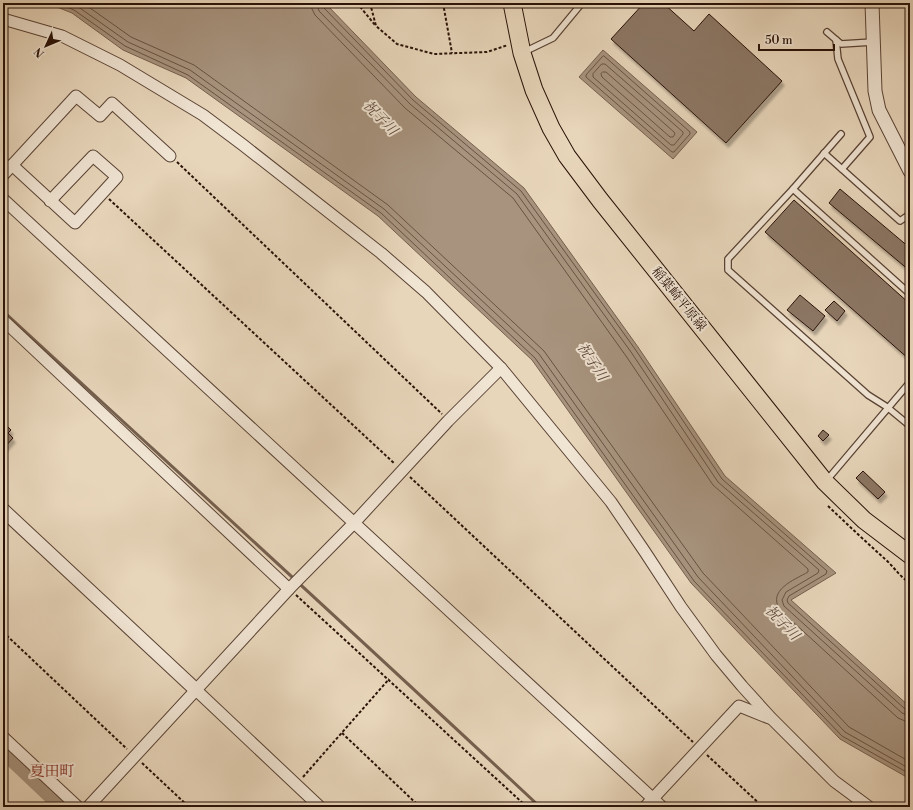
<svg xmlns="http://www.w3.org/2000/svg" width="913" height="810" viewBox="0 0 913 810" font-family="'Libre Bodoni','Noto Serif JP',serif">
	<style>
		.water { fill: #a7937e; stroke: #755f4e }
		.lines { fill: none; stroke-linecap: round; stroke-linejoin: round }
		.shore { stroke: #685242; stroke-width: 1 }
		.stream { stroke: #755f4e; stroke-width: 3 }
		.river { stroke: #a7937e; stroke-width: 18 }
		.building { fill: #8c7765; stroke: #291107; filter: url(#shadow) }
		.service-casing { stroke: #594234; stroke-width: 8 }
		.minor-casing { stroke: #594234; stroke-width: 13 }
		.tertiary-casing { stroke: #594234; stroke-width: 15 }
		.primary-casing { stroke: #291107; stroke-width: 19 }
		.path { stroke: #291107; stroke-width: 2; stroke-dasharray: 3 2; stroke-linecap: butt }
		.service { stroke: #f0e4d3; stroke-width: 5.5 }
		.minor { stroke: #f0e4d3; stroke-width: 11 }
		.tertiary { stroke: #f0e4d3; stroke-width: 13 }
		.primary { stroke: #e8d6bb; stroke-width: 17 }
		.labels { text-anchor: middle; dominant-baseline: central; stroke-width: 4; stroke-linejoin: round; paint-order: stroke }
		.street-label { font-size: 13px; fill: #291107; stroke: #f0e4d3 }
		.water-label { font-size: 14px; font-style: italic; fill: #5b4537; stroke: #f0e4d3 }
		.quarter-label { font-size: 15px; fill: #7a1f14; stroke: #f0e4d3 }
	</style>
	<defs>
		<filter id="shadow"><feDropShadow dx="2.5" dy="4.5" stdDeviation="1" flood-color="#0004"/></filter>
	</defs>
	<rect width="100%" height="100%" fill="#e8d6bb"/>
	<filter id="stains"><feTurbulence type="fractalNoise" baseFrequency=".005" numOctaves="4"/><feColorMatrix values="0 0 0 0 .2 0 0 0 0 .09 0 0 0 0 .02 0 0 0 .5 -.17"/></filter>
	<radialGradient id="worn" r=".72"><stop offset=".6" stop-color="#630" stop-opacity="0"/><stop offset="1" stop-color="#630" stop-opacity=".3"/></radialGradient>
	<g class="water">
		<path d="M47 3H325L416 97 524 188 638 347 725 476 836 573 791 600 910 707V779L840 739 691 583 532 360 378 216 186 78 123 50 72 13Z"/>
		<path d="M603 50 697 132 673 159 579 77Z"/>
	</g>
	<g class="lines">
		<g class="shore">
			<path d="M58 3 74 10 125 46 188 75 381 213 535 358 694 581 842 736 910 774"/>
			<path d="M70 3 77 6 128 42 190 70 384 209 539 354 698 577 845 732 910 769"/>
			<path d="M83 3 131 37 194 65 388 205 544 351 703 573 849 727 910 762"/>
			<path d="M311 3 312 9 315 15 405 108 513 198 626 356 713 485 808 569V572C794 580 767 590 780 610L898 718 905 721 910 722"/>
			<path d="M317 3 319 11 410 104 517 194 631 352 718 482 819 570 818 573 786 592 782 600 784 606 902 713 910 716"/>
			<path d="M322 3 323 7 413 100 521 191 635 349 722 479 827 571 826 574 789 596 787 600 788 603 905 709 910 711"/>
			<path d="M604 56 690 132V134L674 152H672L586 77V75L602 57Z"/>
			<path d="M602 64H605L683 132V134L674 145H671L593 77V74Z"/>
			<path d="M603 72H606L674 132 675 134 673 137H670L602 77 601 74Z"/>
		</g>
		<path class="stream" d="M3 311C182 476 362 640 540 807"/>
		<path class="river" d="M3 749 64 807"/>
	</g>
	<g class="building">
		<path d="M644 3H663L694 31 709 14 782 81 726 143 611 39Z"/>
		<path d="M840 189 910 248V271L829 203Z"/>
		<path d="M794 200 910 304V360L765 232Z"/>
		<path d="M800 295 825 316 813 331 787 310Z"/>
		<path d="M834 301 845 311 837 321 825 310Z"/>
		<path d="M910 395V404L905 400Z"/>
		<path d="M3 422 11 430 8 433 13 438 3 449Z"/>
		<path d="M823 430 829 435 823 441 818 436Z"/>
		<path d="M863 471 885 492 878 499 856 478Z"/>
	</g>
	<g class="lines">
		<defs>
			<g id="service">
				<path d="M827 32 841 44 873 42"/>
				<path d="M836 40 838 59 870 137 842 169"/>
				<path d="M524 52 553 38 582 3"/>
				<path d="M841 134 793 189 728 259V270L868 395 887 407 910 426"/>
				<path d="M824 153 900 221 910 214"/>
				<path d="M793 189 910 294"/>
				<path d="M827 480 910 382"/>
			</g>
			<g id="minor">
				<path d="M3 19 62 36 120 65 203 115 243 145 381 253 426 292 501 368 611 502 645 552 681 607 716 655 742 686 771 718 834 781 869 807"/>
				<path d="M12 165 75 223 117 177 93 156 50 201"/>
				<path d="M3 175 76 96 100 116 112 103 170 156"/>
				<path d="M3 199 662 807"/>
				<path d="M3 320 289 589"/>
				<path d="M196 690 320 807"/>
				<path d="M3 737 78 807"/>
				<path d="M88 807 289 589 354 523 448 421 501 368"/>
				<path d="M645 807 739 706 769 718"/>
			</g>
			<g id="tertiary">
				<path d="M872 3 875 91 879 110 910 171"/>
				<path d="M3 510 196 690"/>
			</g>
			<path id="primary" d="M512 3 522 53 534 90 551 128 567 156 600 200 825 482 864 520 910 555"/>
		</defs>
		<use href="#service" class="service-casing"/>
		<use href="#minor" class="minor-casing"/>
		<use href="#tertiary" class="tertiary-casing"/>
		<use href="#primary" class="primary-casing"/>
		<g class="path">
			<path d="M357 3 375 25"/>
			<path d="M370 3 376 26 397 44 434 54 487 52 508 45"/>
			<path d="M443 3 452 53"/>
			<path d="M177 162 442 414"/>
			<path d="M109 199 395 464"/>
			<path d="M410 477 693 742"/>
			<path d="M828 506C847 524 866 542 885 559 894 567 900 577 910 583"/>
			<path d="M296 595 527 807"/>
			<path d="M3 632 127 749"/>
			<path d="M342 733 420 807"/>
			<path d="M707 755 763 807"/>
			<path d="M142 763 189 807"/>
			<path d="M303 777 389 679"/>
		</g>
		<use href="#service" class="service"/>
		<use href="#minor" class="minor"/>
		<use href="#tertiary" class="tertiary"/>
		<use href="#primary" class="primary"/>
	</g>
	<g class="labels">
		<g class="street-label">
			<text transform="translate(679 299) rotate(51)">稲葉崎平原線</text>
		</g>
		<g class="water-label">
			<text transform="translate(380 118) rotate(46)">祝子川</text>
			<text transform="translate(592 362) rotate(56)">祝子川</text>
			<text transform="translate(782 623) rotate(46)">祝子川</text>
		</g>
		<g class="quarter-label">
			<text x="52" y="771">夏田町</text>
		</g>
	</g>
	<rect width="913" height="810" fill="none" stroke="#e8d6bb" stroke-width="16"/>
	<rect x="4" y="4" width="905" height="802" fill="none" stroke="#291107" stroke-width="2"/>
	<rect x="8" y="8" width="897" height="794" fill="none" stroke="#291107"/>
	<g transform="translate(46 46) rotate(226)" stroke="#f0e4d3" stroke-width="3" paint-order="stroke">
	<path d="M0-3L7 15L0 10L-7 15Z" fill="#291107"/>
	<text y="-6" font-size="11" font-weight="bold" text-anchor="middle" fill="#291107">N</text>
	</g>
	<path d="M759 44v6h75v-6" fill="none" stroke="#291107" stroke-width="2"/>
	<text x="765" y="44" font-size="12" fill="#291107" stroke="#f0e4d3" stroke-width="3" paint-order="stroke">50 m</text>
	<rect width="100%" height="100%" filter="url(#stains)"/>
	<rect width="100%" height="100%" fill="url(#worn)"/>
</svg>
